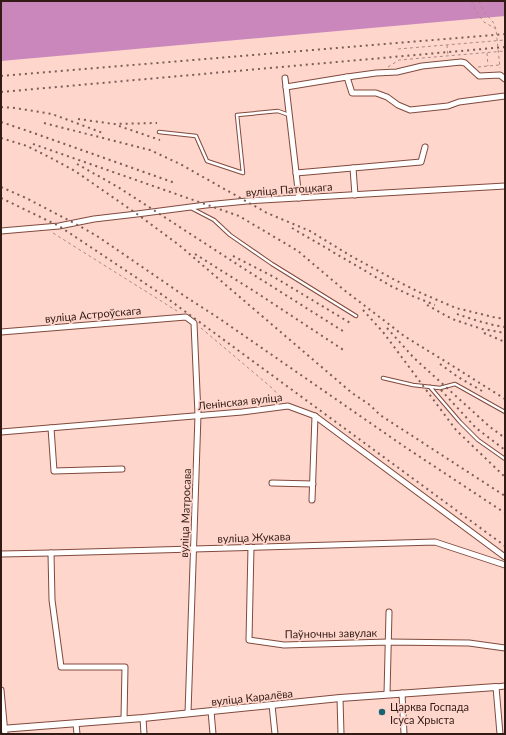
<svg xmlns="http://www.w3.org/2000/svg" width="506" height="735" viewBox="0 0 506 735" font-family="Lato,sans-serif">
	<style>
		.forest { fill: #ca87bc }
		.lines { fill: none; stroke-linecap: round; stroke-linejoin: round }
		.service-casing { stroke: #814a3d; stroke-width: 4.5 }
		.minor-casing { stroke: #814a3d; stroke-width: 7 }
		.tertiary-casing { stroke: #814a3d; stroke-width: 8 }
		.path { stroke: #ac8b82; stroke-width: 1; stroke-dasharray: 3 3; stroke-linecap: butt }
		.service { stroke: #fff; stroke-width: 2.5 }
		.minor { stroke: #fff; stroke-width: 5 }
		.tertiary { stroke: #fff; stroke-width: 6 }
		.rail { stroke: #7b5e57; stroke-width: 2; stroke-dasharray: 2 4; stroke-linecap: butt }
		.poi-dot { fill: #1b6372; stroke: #fed6cc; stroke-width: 1.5 }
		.labels { text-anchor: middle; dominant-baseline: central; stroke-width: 3.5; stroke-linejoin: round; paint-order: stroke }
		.street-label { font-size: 11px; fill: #321b15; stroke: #fed6cc }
		.poi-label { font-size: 11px; fill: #321b15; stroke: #fed6cc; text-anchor: start }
	</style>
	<rect width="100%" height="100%" fill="#fed6cc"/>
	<path class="forest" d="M1 1H505V16L1 61Z"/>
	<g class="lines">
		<defs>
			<g id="service">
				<path d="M159 132 196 136 207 161 243 173 237 115 278 111 289 115"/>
				<path d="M191 208 214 220 230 235 272 264 356 316"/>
				<path d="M383 378 413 385 440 388 455 384 505 412"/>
				<path d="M430 387 460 422 478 440 505 459"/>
			</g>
			<g id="minor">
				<path d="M347 77 352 93H376L387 97 398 105 410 110 448 106 459 102 505 96"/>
				<path d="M285 78 299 198"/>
				<path d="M286 87 347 77 376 73 397 72 422 66 461 62 465 63 479 76 500 75 505 79"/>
				<path d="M353 168 355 195"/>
				<path d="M296 173 421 162 425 147"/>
				<path d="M1 231 59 226 94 219 137 214 206 205 247 201 505 186"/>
				<path d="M1 332 186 317 194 323 198 415 188 713"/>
				<path d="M51 428 54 471 122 469"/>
				<path d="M1 432 242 412 288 406 315 416 505 557"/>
				<path d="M272 483 313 484"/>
				<path d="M312 500 315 416"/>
				<path d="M251 547 249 640 284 645 388 642 469 643 505 648"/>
				<path d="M51 553 52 600 61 667H125L124 719"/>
				<path d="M1 554 51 553 435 542 505 565"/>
				<path d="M1 690 5 734"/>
				<path d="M402 693 404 734"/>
				<path d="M387 694 389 612"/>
				<path d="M340 698 341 734"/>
				<path d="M272 705 275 734"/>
				<path d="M211 711 213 734"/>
				<path d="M143 718 144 734"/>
				<path d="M76 724 77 734"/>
				<path d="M500 734 496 687 505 686"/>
			</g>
			<path id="tertiary" d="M1 729 143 718 340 698 496 687"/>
		</defs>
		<use href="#service" class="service-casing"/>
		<use href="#minor" class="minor-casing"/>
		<use href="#tertiary" class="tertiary-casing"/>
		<g class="path">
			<path d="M471 1 477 13 484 22 496 29"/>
			<path d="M479 1 484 12 493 22 496 29 500 68"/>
			<path d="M447 45 448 56"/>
			<path d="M398 49 505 40"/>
			<path d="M487 53 488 66"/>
			<path d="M388 67 399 60 505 51"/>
			<path d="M478 67 499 65"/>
			<path d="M53 233 177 311"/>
			<path d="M201 328 272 388 283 400"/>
		</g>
		<use href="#service" class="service"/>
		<use href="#minor" class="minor"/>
		<use href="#tertiary" class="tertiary"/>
		<g class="rail">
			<path d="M1 76 505 34"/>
			<path d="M1 92 505 47"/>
			<path d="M1 107 15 108 52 114 103 133"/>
			<path d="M78 119 114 124 157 123"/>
			<path d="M1 122 25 130 175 183"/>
			<path d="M44 123 150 150 180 164 267 213 310 231 351 256 395 280 421 293 456 308 493 317 505 319"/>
			<path d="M119 126 160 140"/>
			<path d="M1 138 27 146 49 157 75 171 137 214 179 245 352 393 370 405 380 415 505 496"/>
			<path d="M33 144 239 216 298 251 344 290 390 325 404 336 448 363 505 399"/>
			<path d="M77 164 118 187 246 270 346 333"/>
			<path d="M1 187 26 198 74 223 97 236 189 299 220 319 405 447 505 513"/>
			<path d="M1 198 59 226 164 296 505 546"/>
			<path d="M292 228 391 286 410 295 435 305"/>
			<path d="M195 254 257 293 345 351"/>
			<path d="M233 256 274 277 352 324"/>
			<path d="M427 305 452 319 482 329 505 333"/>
			<path d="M363 310 383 332 456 430 505 477"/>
			<path d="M457 314C472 319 489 325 505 327"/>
			<path d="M387 328 414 358 490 427 505 438"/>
			<path d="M484 333 505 342"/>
			<path d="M440 364 458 377 482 391"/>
			<path d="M441 390 476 428 505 450"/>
		</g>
	</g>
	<circle class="poi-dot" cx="382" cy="712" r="4"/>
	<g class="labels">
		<g class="street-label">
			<text transform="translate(289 189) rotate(-4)">вуліца Патоцкага</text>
			<text transform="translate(93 314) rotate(-5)">вуліца Астроўскага</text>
			<text transform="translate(240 401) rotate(-6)">Ленінская вуліца</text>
			<text transform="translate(185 513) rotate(-88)">вуліца Матросава</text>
			<text transform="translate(254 537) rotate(-2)">вуліца Жукава</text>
			<text transform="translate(331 633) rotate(-1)">Паўночны завулак</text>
			<text transform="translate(252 697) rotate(-6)">вуліца Каралёва</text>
		</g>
		<g class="poi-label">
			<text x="390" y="706">Царква Госпада<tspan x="390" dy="13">Ісуса Хрыста</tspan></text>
		</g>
	</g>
	<rect width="506" height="735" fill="none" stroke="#321b15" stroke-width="4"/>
</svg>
